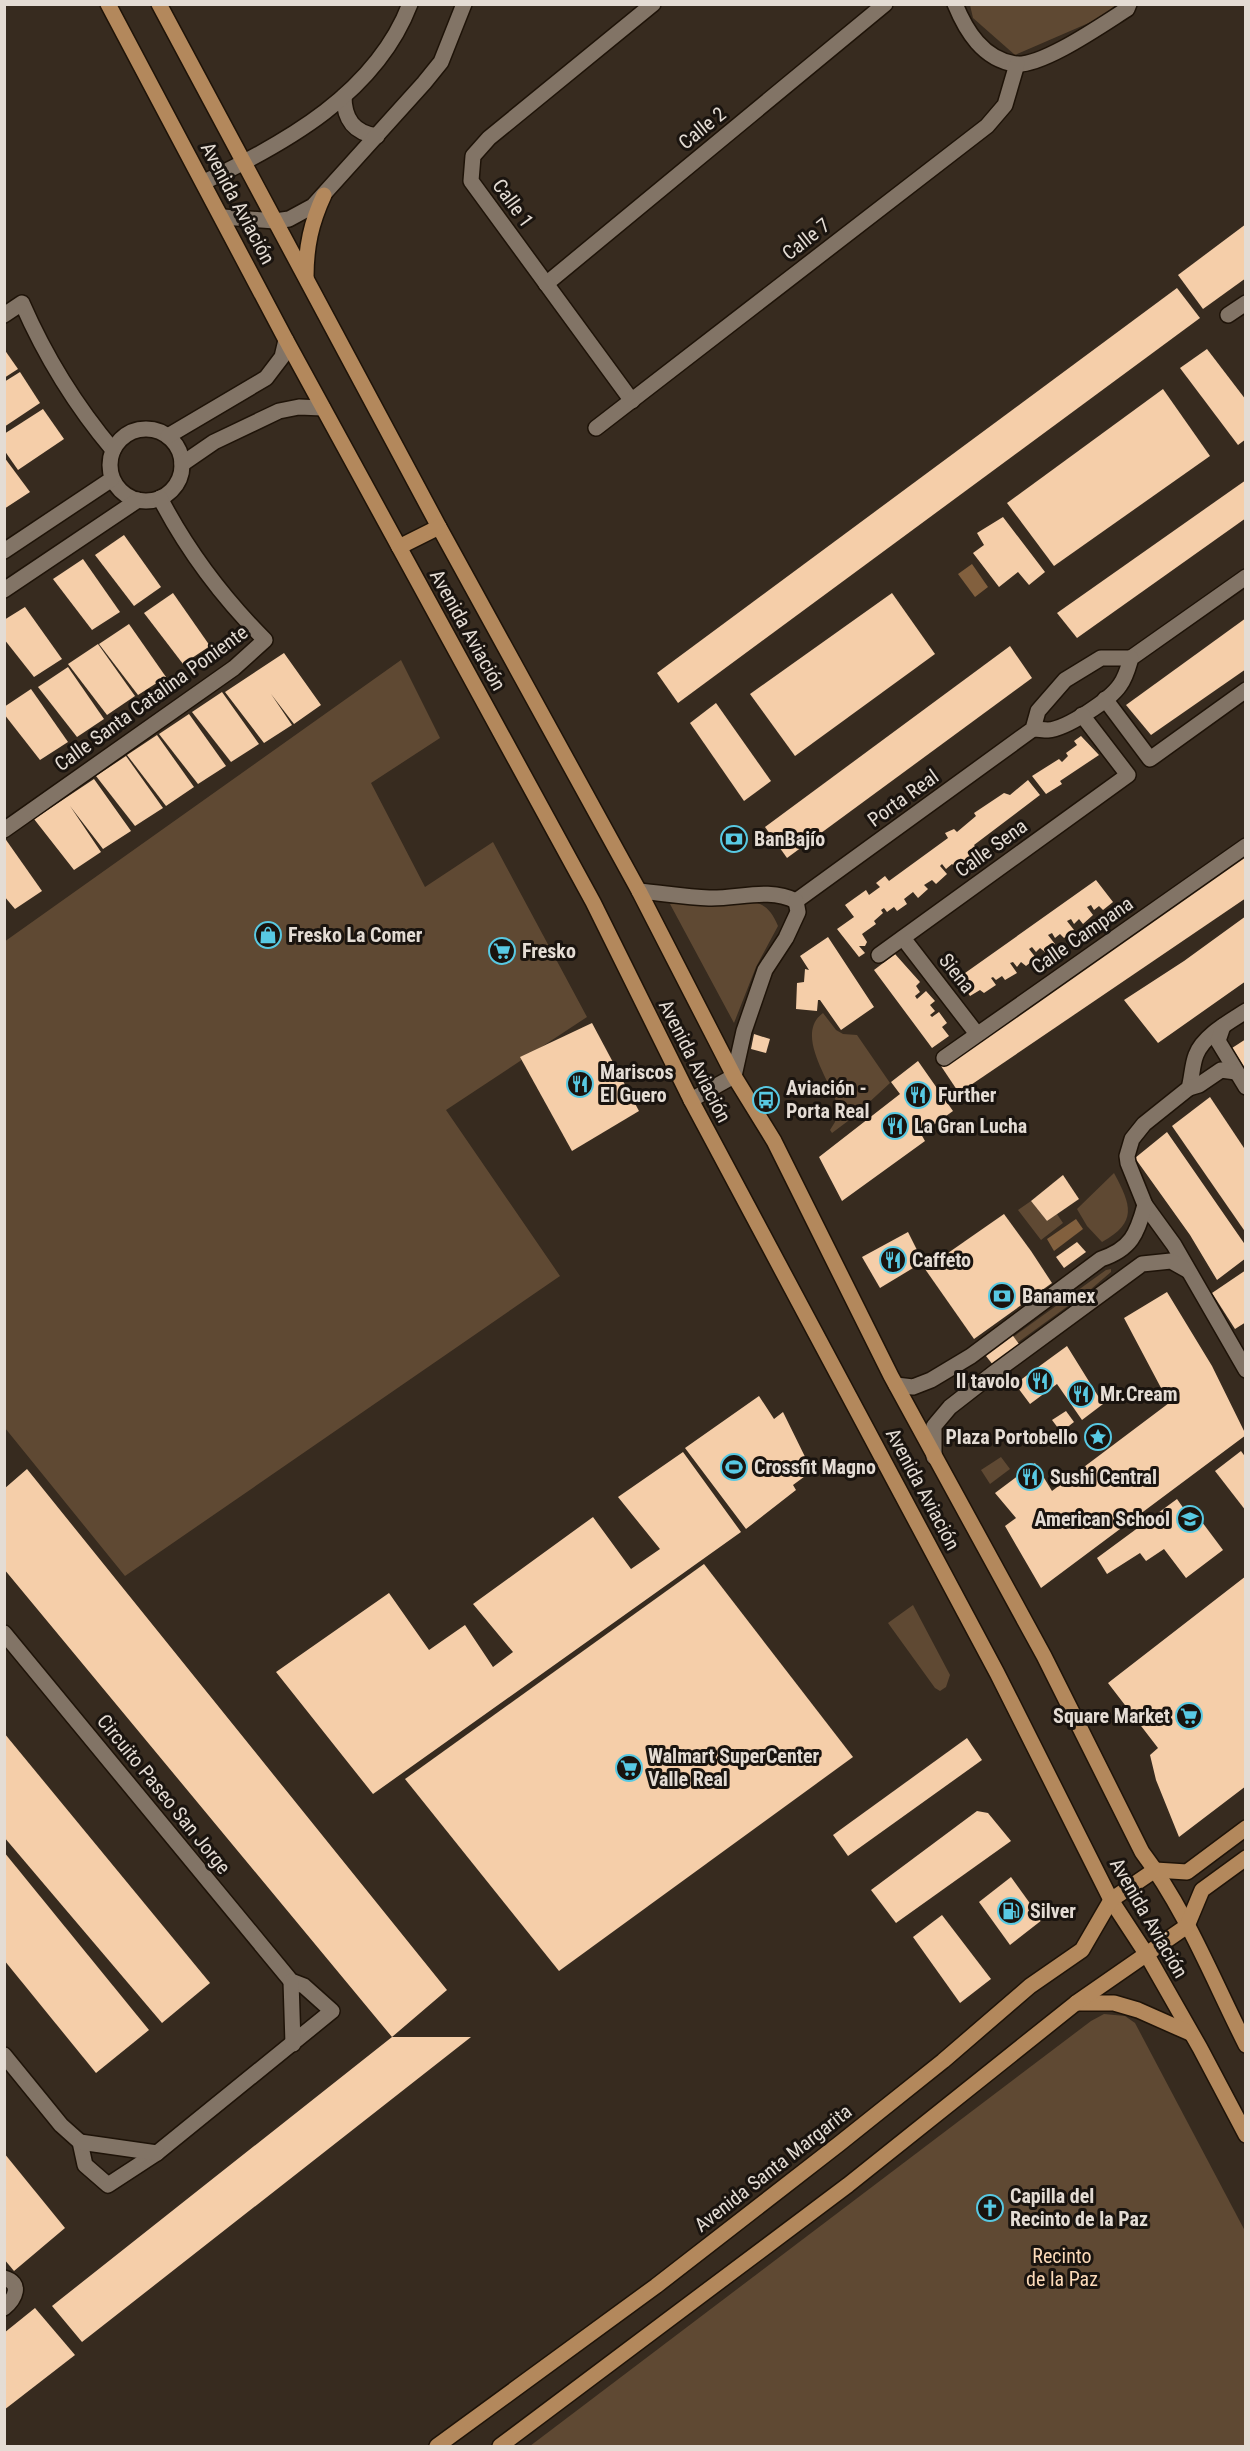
<svg xmlns="http://www.w3.org/2000/svg" width="1250" height="2451" viewBox="0 0 1250 2451" font-family="'Roboto Condensed',sans-serif">
	<style>
		.green { fill: #5f4933 }
		.water { fill: #82603e }
		.building { fill: #f5cea9 }
		.lines { fill: none; stroke-linecap: round; stroke-linejoin: round }
		.minor-casing { stroke: #1e1308; stroke-width: 18 }
		.major-casing { stroke: #1e1308; stroke-width: 18 }
		.minor { stroke: #827466; stroke-width: 15 }
		.major { stroke: #b3885c; stroke-width: 15 }
		.labels { text-anchor: middle; dominant-baseline: central; stroke-width: 6; stroke-linejoin: round; paint-order: stroke }
		.street-label { font-size: 20px; fill: #e4dcd4; stroke: #1a140f }
		.poi-label { font-size: 20px; font-weight: bold; fill: #e4dcd4; stroke: #1a140f; text-anchor: start }
		.park-label { font-size: 20px; fill: #fddbba; stroke: #1a140f }
	</style>
	<rect width="100%" height="100%" fill="#372b1f"/>
	<g class="green">
		<path d="M970 5H1121V9L1015 55 973 18Z"/>
		<path d="M401 660 440 738 371 783 425 887 493 842 587 1017 446 1110 560 1276 125 1576 5 1428 4 942Z"/>
		<path d="M722 900C750 902 766 896 778 926L756 967 734 1023 670 904Z"/>
		<path d="M823 1013 836 1030 843 1034 857 1035 890 1083 852 1118 832 1133 830 1130 835 1122 836 1101C828 1078 795 1033 823 1013Z"/>
		<path d="M1114 1173C1131 1205 1138 1222 1102 1242L1087 1226 1077 1209Z"/>
		<path d="M1031 1201 1047 1221 1057 1214 1063 1223 1041 1240 1018 1210Z"/>
		<path d="M1111 1269V1272L1090 1290 1017 1343 1013 1337 1106 1270Z"/>
		<path d="M1001 1457 1010 1469 990 1484 981 1470Z"/>
		<path d="M913 1605 950 1675 946 1687 940 1691 935 1688 888 1623Z"/>
		<path d="M1104 2014 1125 2016 1135 2023 1245 2231V2446H530L1091 2021Z"/>
	</g>
	<g class="water">
		<path d="M972 564 988 587 975 597 958 574Z"/>
		<path d="M1076 1219 1083 1229 1054 1251 1047 1239Z"/>
	</g>
	<g class="building">
		<path d="M1246 224V278L1203 309 1178 275Z"/>
		<path d="M1177 288 1200 318 678 703 657 673Z"/>
		<path d="M4 349 18 369 4 378Z"/>
		<path d="M1207 349 1246 400V439L1238 445 1180 368Z"/>
		<path d="M20 372 40 403 4 427V382Z"/>
		<path d="M1163 389 1210 456 1054 566 1007 503Z"/>
		<path d="M43 409 64 439 18 470 4 450V434Z"/>
		<path d="M4 457 30 492 4 509Z"/>
		<path d="M1246 480V518L1077 638 1057 613Z"/>
		<path d="M1003 517 1045 572 1029 585 1018 572 999 587 973 553 984 545 977 533Z"/>
		<path d="M124 535 161 587 134 606 95 555Z"/>
		<path d="M83 559 120 612 92 630 53 579Z"/>
		<path d="M173 593 210 646 183 664 144 613Z"/>
		<path d="M892 593 935 654 795 756 750 694Z"/>
		<path d="M25 607 62 659 34 677 4 639V620Z"/>
		<path d="M1246 618V669L1151 735 1126 705Z"/>
		<path d="M129 624 166 677 138 695 99 644Z"/>
		<path d="M98 644 135 696 107 715 68 664Z"/>
		<path d="M1010 646 1032 678 787 858 765 827Z"/>
		<path d="M284 653 321 705 294 724 271 694 292 725 264 743 225 692Z"/>
		<path d="M68 667 104 719 77 737 38 687Z"/>
		<path d="M31 689 68 742 40 760 4 714V707Z"/>
		<path d="M222 692 259 744 231 762 192 712Z"/>
		<path d="M716 703 771 781 744 801 690 723Z"/>
		<path d="M189 714 226 766 198 784 159 734Z"/>
		<path d="M157 735 194 787 166 806 127 755Z"/>
		<path d="M1081 736 1099 755 1060 781 1062 784 1046 794 1032 776 1059 759 1062 762 1068 756 1066 753 1077 745 1074 741Z"/>
		<path d="M126 756 163 808 135 826 96 776Z"/>
		<path d="M94 779 131 831 103 849 70 806 101 852 74 870 34 819Z"/>
		<path d="M1028 780 1040 795 974 845 979 852 976 855 957 868 952 864 946 869 942 864 940 866 947 874 936 884 932 880 924 885 928 889 918 898 913 892 904 899 907 904 897 911 894 907 887 912 884 908 881 910 883 913 874 921 876 924 862 934 867 942 865 946H859L865 953 859 957 837 929 854 917 845 905 866 890 869 895 880 887 876 883 885 876 889 881 948 838 945 833 954 829 957 832 976 816 974 813 1004 793 1010 795Z"/>
		<path d="M4 837 42 891 15 909 4 896Z"/>
		<path d="M1246 856V898L959 1093 941 1066Z"/>
		<path d="M1096 880 1113 902 1103 910 1099 906 1094 910 1091 905 1087 907 1093 915 1083 924 1079 919 1074 924 1071 919 1067 921 1074 930 1064 938 1060 934 1055 938 1052 933 1048 935 1055 944 1045 952 1040 948 1036 952 1032 947 1029 949 1036 958 1026 966 1021 962 1017 967 1013 962 1010 963 1017 973 1005 980 1002 976 996 980 993 977 991 978 996 985 984 993 980 990 970 996 958 978Z"/>
		<path d="M1246 916V981L1158 1043 1124 1000 1184 961Z"/>
		<path d="M828 937 874 1007 841 1030 820 1000H818L817 1011 796 1009 797 983 804 982 805 969 809 970 800 956Z"/>
		<path d="M895 954 920 982 916 986 920 992 915 996 917 999 926 991 935 1001 930 1005 935 1011 930 1015 932 1017 939 1012 947 1023 942 1027 949 1036 932 1048 874 970Z"/>
		<path d="M592 1023 639 1111 572 1151 520 1057Z"/>
		<path d="M754 1034 770 1039 766 1053 751 1049Z"/>
		<path d="M1246 1039V1070L1232 1048Z"/>
		<path d="M918 1061 953 1111 921 1134 925 1141 842 1201 819 1157 900 1094 891 1082Z"/>
		<path d="M1210 1097 1246 1151V1233L1172 1126Z"/>
		<path d="M1167 1132 1246 1246V1258L1217 1280 1190 1235 1135 1158Z"/>
		<path d="M1063 1175 1079 1199 1047 1221 1031 1201Z"/>
		<path d="M1004 1214 1031 1251 1052 1283 974 1339 925 1269Z"/>
		<path d="M908 1232 923 1262 880 1288 862 1257Z"/>
		<path d="M1077 1242 1086 1252 1064 1268 1056 1257Z"/>
		<path d="M1246 1270V1322L1235 1329 1212 1293Z"/>
		<path d="M1167 1292 1212 1366 1246 1435 1041 1588 1005 1526 1016 1518 995 1493 1035 1463 1052 1491 1169 1403 1124 1318Z"/>
		<path d="M1011 1333 1019 1344 993 1365 986 1356 987 1352Z"/>
		<path d="M1067 1346 1103 1404 1082 1420 1057 1384 1030 1404 1015 1384Z"/>
		<path d="M759 1396 774 1419 783 1412 812 1471 793 1485 796 1490 746 1529 685 1448Z"/>
		<path d="M1066 1411 1074 1422 1061 1432 1052 1420Z"/>
		<path d="M1241 1451 1246 1458V1511L1215 1471Z"/>
		<path d="M683 1452 741 1532 373 1794 276 1672 389 1593 429 1650 465 1625 493 1667 513 1652 473 1604 593 1517 631 1569 660 1549 618 1497Z"/>
		<path d="M27 1469 447 1990 392 2037H471L82 2342 52 2306 392 2037 4 1569V1489Z"/>
		<path d="M1177 1499 1196 1526 1202 1522 1223 1550 1186 1578 1164 1549 1146 1561 1140 1553 1107 1574 1097 1558Z"/>
		<path d="M704 1564 853 1757 559 1971 405 1779Z"/>
		<path d="M1246 1576V1786L1179 1837 1156 1780 1150 1755 1158 1748 1108 1683Z"/>
		<path d="M4 1733 210 1983 162 2023 4 1837Z"/>
		<path d="M967 1738 982 1760 848 1856 833 1835Z"/>
		<path d="M977 1811 988 1813 1011 1841 896 1923 871 1890Z"/>
		<path d="M4 1852 149 2030 96 2073 4 1960Z"/>
		<path d="M1011 1877 1042 1920 1010 1945 979 1902Z"/>
		<path d="M942 1915 991 1979 960 2003 913 1937Z"/>
		<path d="M4 2153 65 2228 14 2271 4 2259Z"/>
		<path d="M35 2308 75 2355 4 2410V2333Z"/>
	</g>
	<g class="lines">
		<defs>
			<g id="minor">
				<path d="M955 4C966 31 983 59 1015 64 1042 67 1103 24 1127 9L1129 4"/>
				<path d="M344 96C344 119 354 133 377 136"/>
				<path d="M204 182C286 143 376 93 410 4"/>
				<path d="M223 217 275 221 289 219 313 206 424 83 441 62 464 4"/>
				<path d="M546 284 885 4"/>
				<path d="M4 315 22 303C46 358 75 405 113 450"/>
				<path d="M1228 315 1246 303"/>
				<path d="M632 401 471 181 473 156 489 138 653 4"/>
				<path d="M596 428 987 126 1005 105 1017 64"/>
				<circle cx="146" cy="465" r="36"/>
				<path d="M168 436 266 378 282 357 286 340"/>
				<path d="M182 464 214 442 279 411 299 407 323 408"/>
				<path d="M4 551 112 479"/>
				<path d="M4 590 138 500"/>
				<path d="M1105 699 1150 759 1246 690"/>
				<path d="M1033 729C1038 729 1043 730 1048 730 1066 729 1110 700 1120 685 1126 677 1128 668 1131 658L1246 577"/>
				<path d="M4 830 234 668 265 640C222 597 188 552 160 498"/>
				<path d="M639 891C662 893 685 897 709 898 738 899 769 887 796 901"/>
				<path d="M796 901 1033 729 1038 711 1065 680 1101 658H1131"/>
				<path d="M903 938 977 1034"/>
				<path d="M879 955 1128 775 1082 715"/>
				<path d="M1246 1011C1229 1022 1203 1036 1196 1055 1192 1065 1192 1078 1189 1088L1144 1124 1132 1139 1127 1156 1128 1163 1145 1205 1174 1245 1246 1370"/>
				<path d="M1223 1026 1218 1041 1246 1087"/>
				<path d="M944 1058 1246 846"/>
				<path d="M1189 1088 1199 1085 1221 1070 1236 1072"/>
				<path d="M691 1100 734 1076 744 1031 765 970 786 938 798 912 796 901"/>
				<path d="M896 1385 913 1387 931 1380 971 1356 1101 1259C1131 1249 1137 1234 1145 1205"/>
				<path d="M934 1457V1426L950 1407 995 1372 1142 1264 1171 1261 1187 1270"/>
				<path d="M4 1633 291 1981 304 1986 332 2011 157 2153 108 2185 85 2165 80 2142 61 2125 4 2055"/>
				<path d="M291 1981 293 2044"/>
				<path d="M80 2142 157 2153"/>
				<path d="M4 2278C23 2283 15 2299 4 2308"/>
			</g>
			<g id="major">
				<path d="M108 4 286 340 593 902 691 1100 997 1673 1111 1900 1147 1955 1200 2048 1246 2135"/>
				<path d="M159 4 439 527 639 891 734 1076 774 1141 891 1376 1044 1656 1142 1852C1186 1910 1213 1980 1246 2045"/>
				<path d="M306 277C306 247 311 223 324 195"/>
				<path d="M399 547 439 527"/>
				<path d="M1076 2003H1114L1138 2010 1190 2033"/>
				<path d="M437 2446 656 2286 839 2144 943 2061 1030 1986 1082 1950 1111 1900 1155 1870 1187 1872 1246 1828"/>
				<path d="M500 2446 848 2185 1076 2003 1187 1926 1202 1890 1246 1858"/>
			</g>
		</defs>
		<use href="#minor" class="minor-casing"/>
		<use href="#major" class="major-casing"/>
		<use href="#minor" class="minor"/>
		<use href="#major" class="major"/>
	</g>
	<defs>
		<symbol id="bank-ring" viewBox="-11 -11 22 22"><circle r="9.5" fill="#1a140f" stroke="#58c9e3" stroke-width="1.5"/><path d="M-6-4H6V4H-6ZM0-2.3a2.3 2.3 0 1 0 0 4.6a2.3 2.3 0 1 0 0-4.6Z" fill="#58c9e3"/></symbol>
		<symbol id="shop-ring" viewBox="-11 -11 22 22"><circle r="9.5" fill="#1a140f" stroke="#58c9e3" stroke-width="1.5"/><path d="M-5-2.5h2.3a2.7 3.5 0 0 1 5.4 0H5L5.5 6h-11ZM-1.5-2.5h3a1.5 2.3 0 0 0-3 0Z" fill="#58c9e3"/></symbol>
		<symbol id="supermarket-ring" viewBox="-11 -11 22 22"><circle r="9.5" fill="#1a140f" stroke="#58c9e3" stroke-width="1.5"/><path d="M-6-5.5h2.5l.6 2H6L4.5 2H-2.5L-4.4-4H-6ZM-1.5 3.2a1.3 1.3 0 1 0 .1 0ZM3 3.2a1.3 1.3 0 1 0 .1 0Z" fill="#58c9e3"/></symbol>
		<symbol id="restaurant-ring" viewBox="-11 -11 22 22"><circle r="9.5" fill="#1a140f" stroke="#58c9e3" stroke-width="1.5"/><path d="M-5-6h1v4h1v-4h1v4h1v-4h1v5L-1.5 .5V6h-2V.5L-5-1ZM5-6V6H3V1.5H1.5Q1.5-4 5-6Z" fill="#58c9e3"/></symbol>
		<symbol id="bus-ring" viewBox="-11 -11 22 22"><circle r="9.5" fill="#1a140f" stroke="#58c9e3" stroke-width="1.5"/><path d="M-5-6H5V4H4V6H2V4H-2V6H-4V4H-5ZM-3.5-4V0h7V-4ZM-3.5 1.2v1.5H-2V1.2ZM2 1.2v1.5H3.5V1.2Z" fill="#58c9e3"/></symbol>
		<symbol id="sight-ring" viewBox="-11 -11 22 22"><circle r="9.5" fill="#1a140f" stroke="#58c9e3" stroke-width="1.5"/><path d="M0-6L1.8-2.2L6-1.7L2.9 1.2L3.7 5.4L0 3.3L-3.7 5.4L-2.9 1.2L-6-1.7L-1.8-2.2Z" fill="#58c9e3"/></symbol>
		<symbol id="stadium-ring" viewBox="-11 -11 22 22"><circle r="9.5" fill="#1a140f" stroke="#58c9e3" stroke-width="1.5"/><path d="M0-5a6.5 5 0 1 0 0 10a6.5 5 0 1 0 0-10ZM-3.5-1.8h7v3.6h-7Z" fill="#58c9e3"/></symbol>
		<symbol id="school-ring" viewBox="-11 -11 22 22"><circle r="9.5" fill="#1a140f" stroke="#58c9e3" stroke-width="1.5"/><path d="M0-5L7-2L0 1L-7-2ZM-4 1L0 2.5L4 1V4Q0 6-4 4Z" fill="#58c9e3"/></symbol>
		<symbol id="fuel-ring" viewBox="-11 -11 22 22"><circle r="9.5" fill="#1a140f" stroke="#58c9e3" stroke-width="1.5"/><path d="M-5.5-6h7V0h2V4h1.3V-2.5L3-4.5l.8-.8L6-3V5H2.5V1h-1V6h-7ZM-4.2-4.7v3.2H.2V-4.7Z" fill="#58c9e3"/></symbol>
		<symbol id="church-ring" viewBox="-11 -11 22 22"><circle r="9.5" fill="#1a140f" stroke="#58c9e3" stroke-width="1.5"/><path d="M-1.2-6h2.4v3.5h3.3v2.4h-3.3V6h-2.4V-.1h-3.3v-2.4h3.3Z" fill="#58c9e3"/></symbol>
	</defs>
	<g fill-rule="evenodd">
		<use href="#bank-ring" x="719" y="824" width="30" height="30"/>
		<use href="#shop-ring" x="253" y="920" width="30" height="30"/>
		<use href="#supermarket-ring" x="487" y="936" width="30" height="30"/>
		<use href="#restaurant-ring" x="565" y="1069" width="30" height="30"/>
		<use href="#restaurant-ring" x="903" y="1080" width="30" height="30"/>
		<use href="#bus-ring" x="751" y="1085" width="30" height="30"/>
		<use href="#restaurant-ring" x="880" y="1111" width="30" height="30"/>
		<use href="#restaurant-ring" x="878" y="1245" width="30" height="30"/>
		<use href="#bank-ring" x="987" y="1281" width="30" height="30"/>
		<use href="#restaurant-ring" x="1025" y="1366" width="30" height="30"/>
		<use href="#restaurant-ring" x="1066" y="1379" width="30" height="30"/>
		<use href="#sight-ring" x="1083" y="1422" width="30" height="30"/>
		<use href="#stadium-ring" x="719" y="1452" width="30" height="30"/>
		<use href="#restaurant-ring" x="1015" y="1462" width="30" height="30"/>
		<use href="#school-ring" x="1175" y="1504" width="30" height="30"/>
		<use href="#supermarket-ring" x="1174" y="1701" width="30" height="30"/>
		<use href="#supermarket-ring" x="614" y="1753" width="30" height="30"/>
		<use href="#fuel-ring" x="996" y="1896" width="30" height="30"/>
		<use href="#church-ring" x="975" y="2193" width="30" height="30"/>
	</g>
	<g class="labels">
		<g class="street-label">
			<text transform="translate(702 128) rotate(-39)">Calle 2</text>
			<text transform="translate(238 203) rotate(62)">Avenida Aviación</text>
			<text transform="translate(513 203) rotate(54)">Calle 1</text>
			<text transform="translate(806 239) rotate(-38)">Calle 7</text>
			<text transform="translate(468 630) rotate(61)">Avenida Aviación</text>
			<text transform="translate(151 698) rotate(-36)">Calle Santa Catalina Poniente</text>
			<text transform="translate(903 798) rotate(-36)">Porta Real</text>
			<text transform="translate(991 848) rotate(-36)">Calle Sena</text>
			<text transform="translate(1082 935) rotate(-35)">Calle Campana</text>
			<text transform="translate(957 973) rotate(52)">Siena</text>
			<text transform="translate(695 1061) rotate(63)">Avenida Aviación</text>
			<text transform="translate(923 1489) rotate(62)">Avenida Aviación</text>
			<text transform="translate(164 1794) rotate(51)">Circuito Paseo San Jorge</text>
			<text transform="translate(1149 1918) rotate(60)">Avenida Aviación</text>
			<text transform="translate(773 2168) rotate(-38)">Avenida Santa Margarita</text>
		</g>
		<g class="poi-label">
			<text x="754" y="839">BanBajío</text>
			<text x="288" y="935">Fresko La Comer</text>
			<text x="522" y="951">Fresko</text>
			<text x="600" y="1072">Mariscos<tspan x="600" dy="23">El Guero</tspan></text>
			<text x="786" y="1088">Aviación -<tspan x="786" dy="23">Porta Real</tspan></text>
			<text x="938" y="1095">Further</text>
			<text x="914" y="1126">La Gran Lucha</text>
			<text x="912" y="1260">Caffeto</text>
			<text x="1022" y="1296">Banamex</text>
			<text x="1020" y="1381" text-anchor="end">Il tavolo</text>
			<text x="1100" y="1394">Mr.Cream</text>
			<text x="1078" y="1437" text-anchor="end">Plaza Portobello</text>
			<text x="754" y="1467">Crossfit Magno</text>
			<text x="1050" y="1477">Sushi Central</text>
			<text x="1170" y="1519" text-anchor="end">American School</text>
			<text x="1170" y="1716" text-anchor="end">Square Market</text>
			<text x="648" y="1756">Walmart SuperCenter<tspan x="648" dy="23">Valle Real</tspan></text>
			<text x="1030" y="1911">Silver</text>
			<text x="1010" y="2196">Capilla del<tspan x="1010" dy="23">Recinto de la Paz</tspan></text>
		</g>
		<g class="park-label">
			<text x="1062" y="2256">Recinto<tspan x="1062" dy="23">de la Paz</tspan></text>
		</g>
	</g>
	<rect width="1250" height="2451" fill="none" stroke="#e4dcd4" stroke-width="12"/>
</svg>
